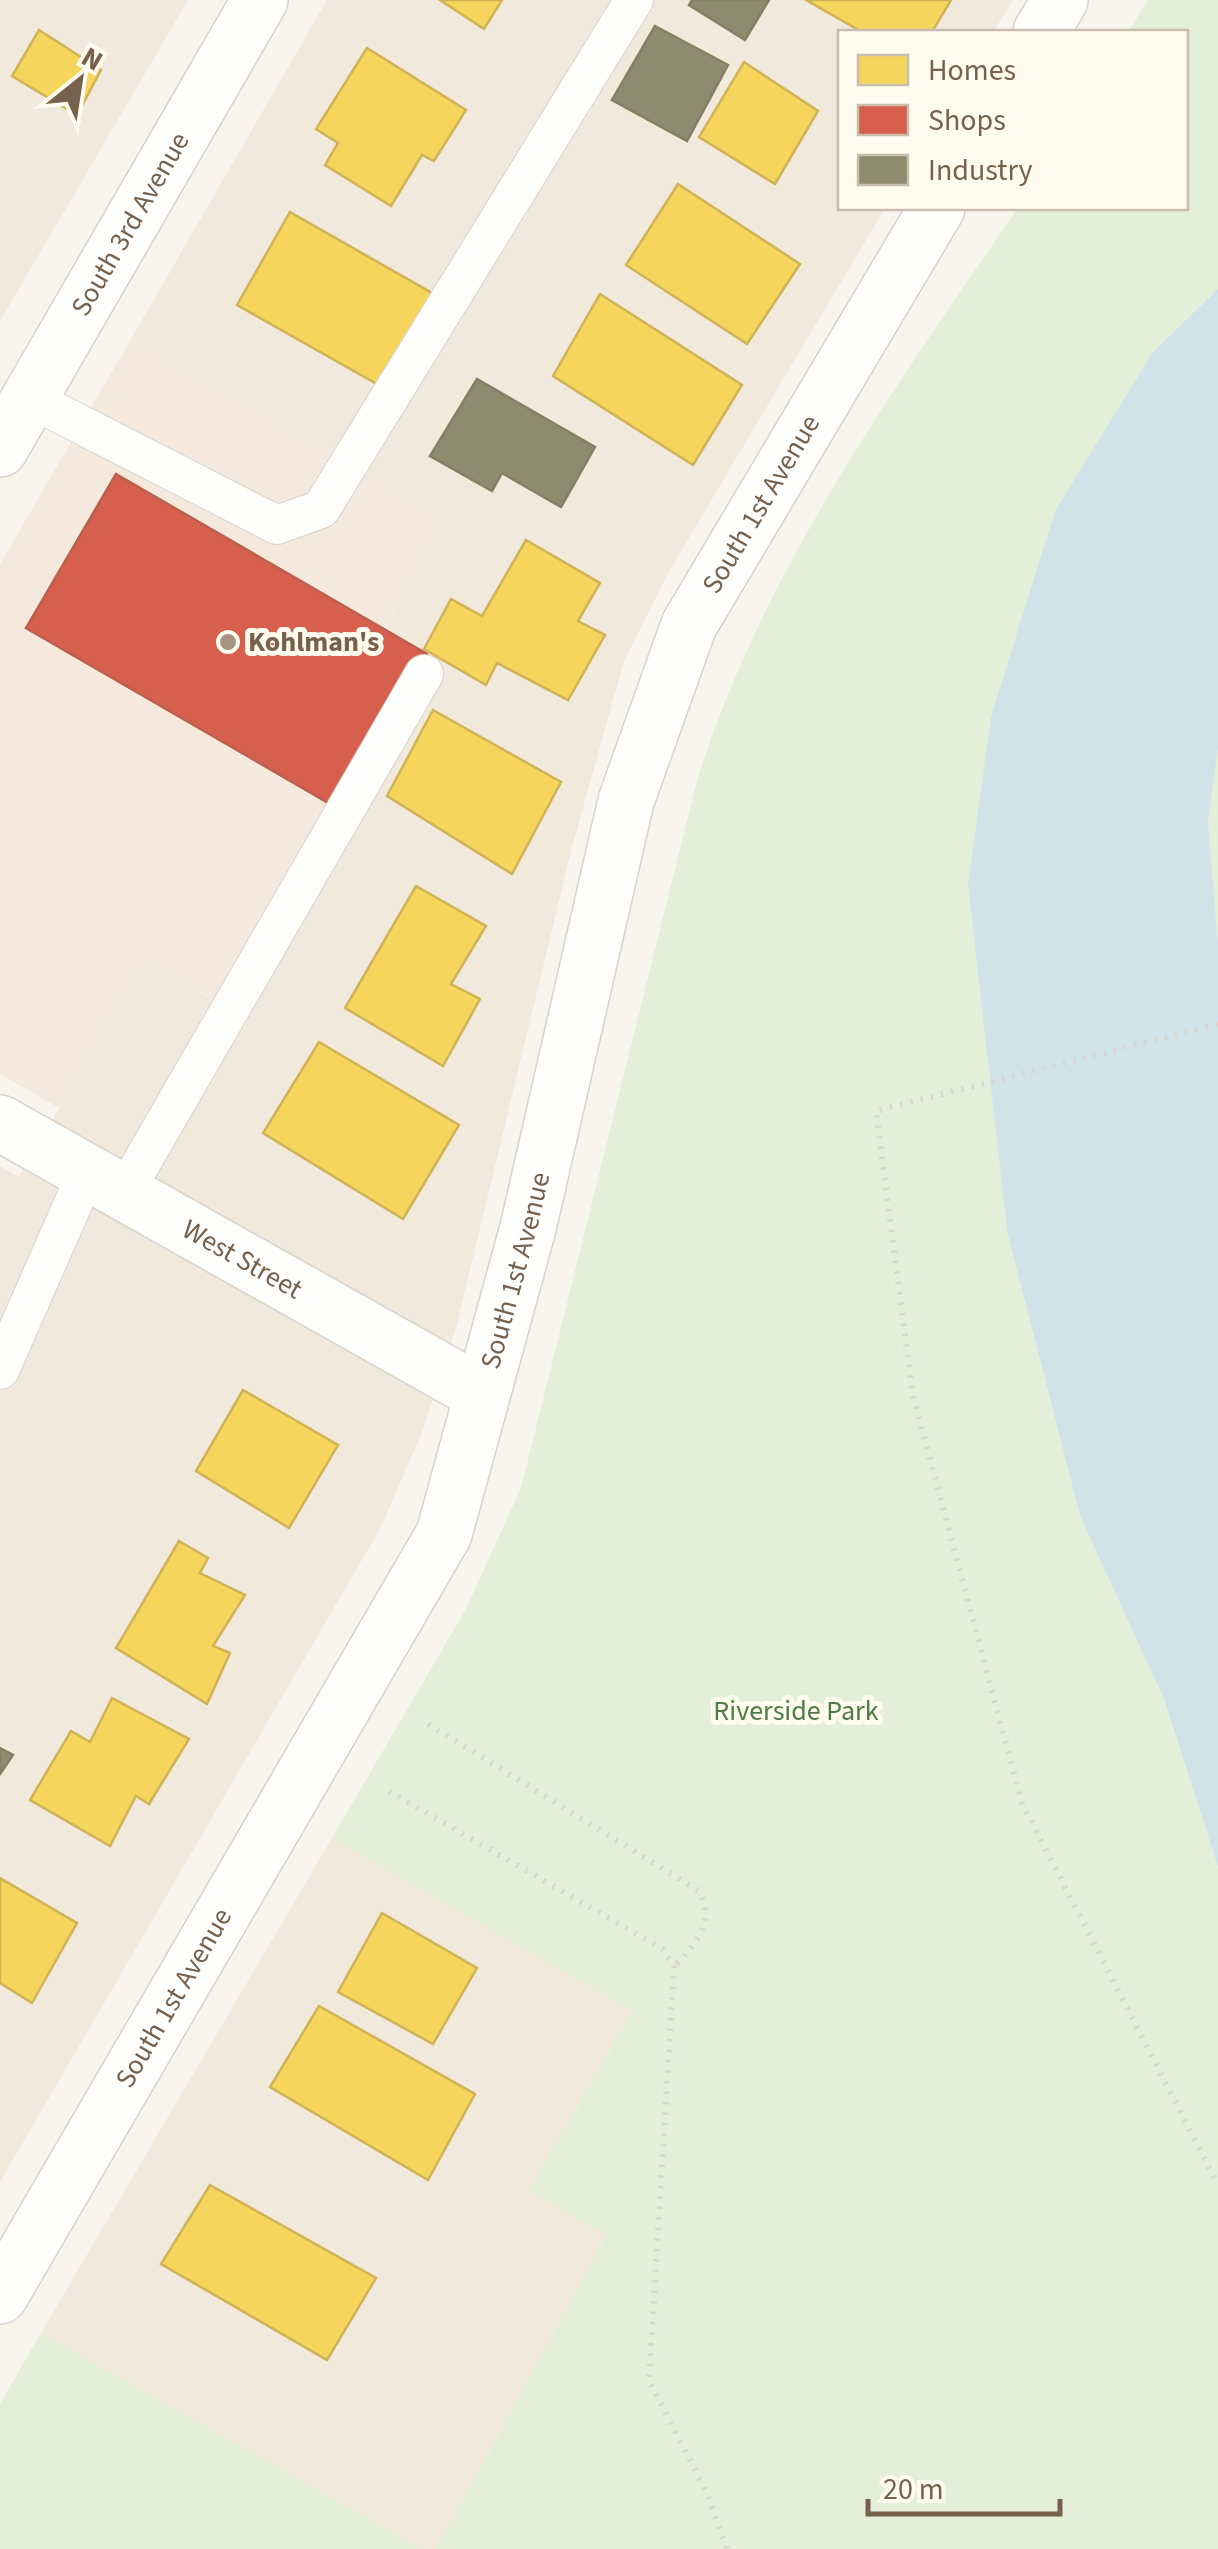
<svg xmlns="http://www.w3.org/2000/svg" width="1218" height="2549" viewBox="0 0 1218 2549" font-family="'Source Sans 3',sans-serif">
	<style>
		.residential { fill: #f1e9db }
		.commercial { fill: #f5e9de }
		.green { fill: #e3efd8 }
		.water { fill: #cfe3e8 }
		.homes { fill: #f6d55c; stroke: #d0b257; stroke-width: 2.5 }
		.shops { fill: #d6604d; stroke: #ba604d; stroke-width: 2.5 }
		.industry { fill: #8c8c6e; stroke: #867f64; stroke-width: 2.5 }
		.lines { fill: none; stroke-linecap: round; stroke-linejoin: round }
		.lane-casing { stroke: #d7d2cb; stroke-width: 40 }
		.street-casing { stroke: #d7d2cb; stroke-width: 58 }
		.secondary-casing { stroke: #d8d2cb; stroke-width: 58 }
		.path { stroke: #dad5cf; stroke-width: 6; stroke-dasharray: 2.5 8; stroke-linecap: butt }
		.lane { stroke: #fefefc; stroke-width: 38 }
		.street { stroke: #fefefc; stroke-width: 55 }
		.secondary { stroke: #fefefc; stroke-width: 55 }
		.poi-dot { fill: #a49584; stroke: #fffbef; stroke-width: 4 }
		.labels { text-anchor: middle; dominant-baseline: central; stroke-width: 10; stroke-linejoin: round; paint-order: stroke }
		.street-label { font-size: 28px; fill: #77614c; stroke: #fffbef }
		.poi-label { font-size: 28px; font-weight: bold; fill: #77614c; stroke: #fffbef; text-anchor: start }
		.park-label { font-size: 28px; fill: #4d7c44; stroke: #fffbef }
	</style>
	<rect width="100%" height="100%" fill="#f8f5ed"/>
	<g class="residential">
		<path d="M0 0H188L0 321Z"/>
		<path d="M327 0H1013L993 32H840V208H885L668 573 624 661 572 847 456 1328 421 1435 381 1527 0 2182V1166L19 1177 146 958 220 1005 384 630 446 520 131 339Z"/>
		<path d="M332 1838 632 2011 529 2190 607 2235 436 2549H422L41 2333Z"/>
	</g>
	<path class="commercial" d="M131 339 446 520 384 629 427 654 221 1005 146 958 59 1108 0 1074V564Z"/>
	<g class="green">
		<path d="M1148 0H1218V289L1153 352 968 886 1007 1231 1080 1516 1164 1699 1218 1867V2549H436L606 2236 529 2190 632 2011 332 1838 466 1609 521 1488 698 777C764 570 895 386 1018 208H1186V32H1128Z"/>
		<path d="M1218 748V944L1208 821Z"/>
		<path d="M41 2333 422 2549H0V2404Z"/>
	</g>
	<path class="water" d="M1218 289V748L1208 821 1218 944V1867L1164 1699 1080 1516 1007 1231 968 885 991 717 1055 511 1153 352Z"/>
	<g class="homes">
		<path d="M440 0H502L484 29Z"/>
		<path d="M806 0H951L932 32H862Z"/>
		<path d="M39 30 101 70 77 115 12 76Z"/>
		<path d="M367 48 466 110 434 161 422 155 391 206 325 165 338 143 316 129Z"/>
		<path d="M744 62 818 111 775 184 699 137Z"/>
		<path d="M678 184 800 264 747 344 626 265Z"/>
		<path d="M290 212 439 297 384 388 237 305Z"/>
		<path d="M600 294 742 385 693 465 553 376Z"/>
		<path d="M526 540 600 583 578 621 605 635 568 700 497 663 486 685 424 649 451 599 482 616Z"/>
		<path d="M433 710 561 782 512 874 387 796Z"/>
		<path d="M416 886 486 926 451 984 480 999 443 1066 345 1008Z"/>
		<path d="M319 1042 459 1125 403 1219 263 1133Z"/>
		<path d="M243 1390 338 1445 289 1528 196 1471Z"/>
		<path d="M179 1541 208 1558 200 1573 245 1595 213 1646 230 1653 207 1704 116 1648Z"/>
		<path d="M112 1698 189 1739 149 1804 136 1796 110 1846 30 1800 71 1731 90 1742Z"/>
		<path d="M0 1878 77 1923 32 2003 0 1983Z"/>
		<path d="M382 1913 477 1968 433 2044 338 1992Z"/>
		<path d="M319 2006 475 2094 428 2180 270 2087Z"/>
		<path d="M210 2185 376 2278 327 2360 161 2264Z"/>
	</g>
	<path class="shops" d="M116 474 427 654 337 808 26 628Z"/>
	<g class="industry">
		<path d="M692 0H769L745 40 689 5Z"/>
		<path d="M655 26 728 65 687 141 612 100Z"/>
		<path d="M477 379 595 447 561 507 502 473 492 491 430 456Z"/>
		<path d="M0 1748 13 1755 0 1774Z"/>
	</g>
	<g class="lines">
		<defs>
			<g id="lane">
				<path d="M29 398 277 525 321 509 634 0"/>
				<path d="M124 1193 424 674"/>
				<path d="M0 1370 87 1172"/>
			</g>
			<g id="street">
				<path id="s1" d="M0 1123 482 1394"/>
			</g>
			<g id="secondary">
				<path d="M1041 32 1060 0"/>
				<path id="s2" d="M0 449 260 0"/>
				<path id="s3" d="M0 2296 444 1534 528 1228 626 801 689 625 937 208"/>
			</g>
		</defs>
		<use href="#lane" class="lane-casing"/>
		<use href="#street" class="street-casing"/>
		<use href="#secondary" class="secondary-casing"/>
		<g class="path">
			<path d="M1218 1024 876 1111 913 1396 1022 1803 1218 2185"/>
			<path d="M428 1724 699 1891C717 1922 695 1944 674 1967"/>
			<path d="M389 1791 664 1950 674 1967 649 2380 707 2494 727 2549"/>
		</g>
		<use href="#lane" class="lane"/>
		<use href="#street" class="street"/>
		<use href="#secondary" class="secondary"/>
	</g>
	<circle class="poi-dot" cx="228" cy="642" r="10"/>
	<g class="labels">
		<g class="street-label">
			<text stroke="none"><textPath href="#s2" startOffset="260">South 3rd Avenue</textPath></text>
			<text stroke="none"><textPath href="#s3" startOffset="1965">South 1st Avenue</textPath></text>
			<text stroke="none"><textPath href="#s1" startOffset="278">West Street</textPath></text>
			<text stroke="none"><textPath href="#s3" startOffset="1155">South 1st Avenue</textPath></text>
			<text stroke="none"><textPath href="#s3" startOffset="345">South 1st Avenue</textPath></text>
		</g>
		<g class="poi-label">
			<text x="248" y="642">Kohlman's</text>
		</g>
		<g class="park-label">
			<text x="796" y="1711">Riverside Park</text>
		</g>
	</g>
	<rect x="838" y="30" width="350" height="180" fill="#fffbef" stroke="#c9bdae" stroke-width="2.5"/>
	<rect x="858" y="55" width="50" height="30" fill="#f6d55c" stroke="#c9bdae" stroke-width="2.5"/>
	<text x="928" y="80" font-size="30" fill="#77614c">Homes</text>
	<rect x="858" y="105" width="50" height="30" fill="#d6604d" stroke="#c9bdae" stroke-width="2.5"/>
	<text x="928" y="130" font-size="30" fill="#77614c">Shops</text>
	<rect x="858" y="155" width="50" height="30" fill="#8c8c6e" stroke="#c9bdae" stroke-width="2.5"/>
	<text x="928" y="180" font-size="30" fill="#77614c">Industry</text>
	<g transform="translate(80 80) rotate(30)" stroke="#fffbef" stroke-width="8" paint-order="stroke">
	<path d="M0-8L18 38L0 25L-18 38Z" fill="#77614c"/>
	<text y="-15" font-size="28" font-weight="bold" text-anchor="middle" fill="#77614c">N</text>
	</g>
	<path d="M868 2499v15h192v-15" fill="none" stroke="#77614c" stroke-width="5"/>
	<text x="883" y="2499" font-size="30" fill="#77614c" stroke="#fffbef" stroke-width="8" paint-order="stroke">20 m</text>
</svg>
